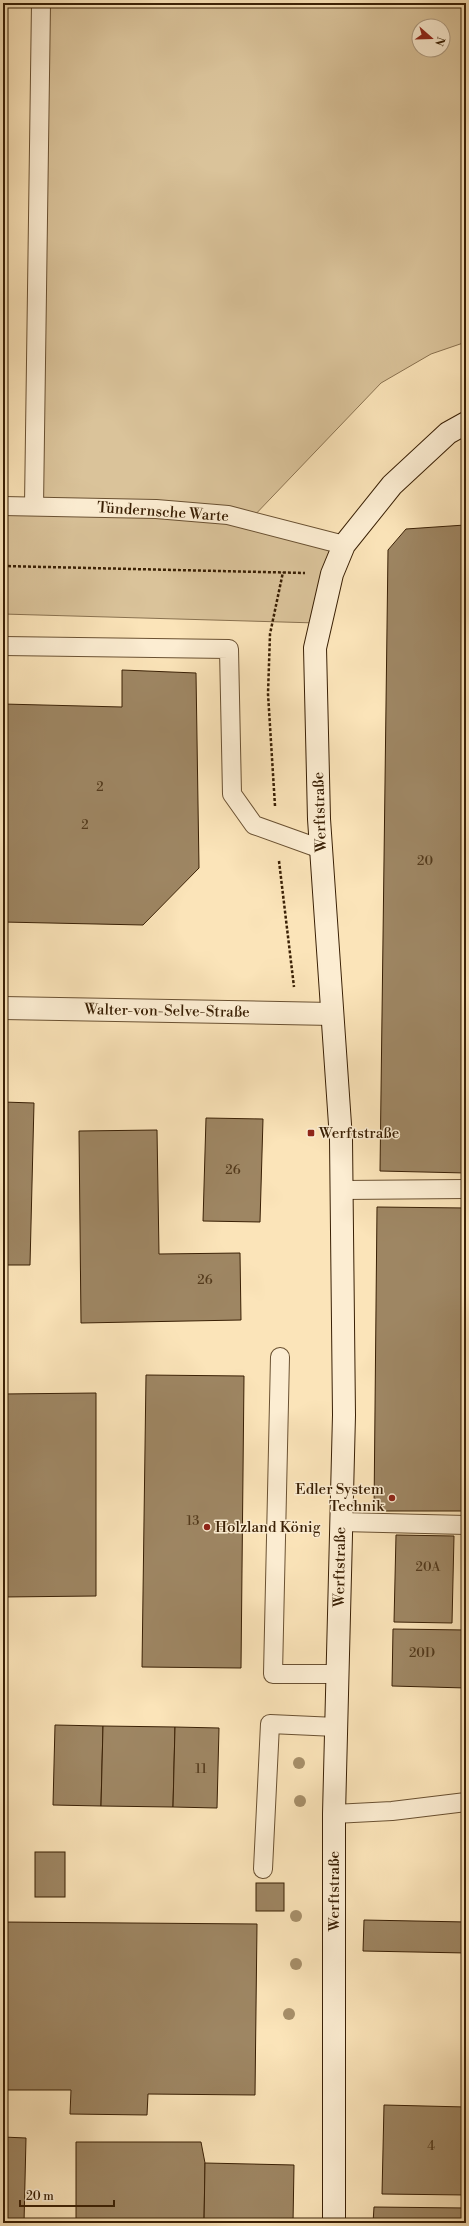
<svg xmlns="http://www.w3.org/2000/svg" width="469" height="2226" viewBox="0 0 469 2226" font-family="'Libre Bodoni',serif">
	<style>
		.green { fill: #dac39a; stroke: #8a7250; fill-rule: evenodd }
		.building { fill: #9e8663; stroke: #3a2005 }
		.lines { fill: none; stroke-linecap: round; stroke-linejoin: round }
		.lane-casing { stroke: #6a5132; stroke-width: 20 }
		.street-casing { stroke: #6a5132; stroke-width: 24 }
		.secondary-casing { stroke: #3a2005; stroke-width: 24 }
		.path { stroke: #3a2005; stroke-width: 2.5; stroke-dasharray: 3 2; stroke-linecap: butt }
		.lane { stroke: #fcedd2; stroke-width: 18 }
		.street { stroke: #fcedd2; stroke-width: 22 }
		.secondary { stroke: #fcedd2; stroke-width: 22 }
		.tree { fill: #a78f6a }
		.poi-dot { fill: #8f2418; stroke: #fcedd2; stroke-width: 1.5 }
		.labels { text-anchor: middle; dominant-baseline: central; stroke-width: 3; stroke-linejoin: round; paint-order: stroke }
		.number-label { font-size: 13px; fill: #533a1c }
		.street-label { font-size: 15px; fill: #3a2005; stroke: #fcedd2 }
		.poi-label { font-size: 15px; fill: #3a2005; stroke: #fcedd2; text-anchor: start }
	</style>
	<rect width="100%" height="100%" fill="#fbe4b9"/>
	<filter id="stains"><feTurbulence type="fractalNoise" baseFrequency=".005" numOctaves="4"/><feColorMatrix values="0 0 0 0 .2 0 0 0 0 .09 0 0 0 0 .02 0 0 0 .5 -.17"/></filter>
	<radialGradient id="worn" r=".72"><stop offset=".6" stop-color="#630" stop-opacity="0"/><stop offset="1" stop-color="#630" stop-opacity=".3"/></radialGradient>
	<g class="green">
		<path d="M41 3H466V342L431 354 381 383 250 520 34 506ZM419 26H443V50H419Z"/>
		<path d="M3 508 227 517 341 547 317 623 3 614Z"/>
	</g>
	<g class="building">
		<path d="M465 525 466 1173 380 1171 388 550 406 529Z"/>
		<path d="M122 670 196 673 199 868 143 925 3 922V704L122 707Z"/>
		<path d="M3 1102 34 1103 30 1265H3Z"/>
		<path d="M206 1118 263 1119 260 1222 203 1221Z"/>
		<path d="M157 1130 159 1254 240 1253 241 1320 81 1323 79 1131Z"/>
		<path d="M377 1207 466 1208V1511H374Z"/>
		<path d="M146 1375 244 1376 241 1668 142 1667Z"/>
		<path d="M96 1393V1596L3 1597V1394Z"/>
		<path d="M396 1535 454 1536 452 1623 394 1622Z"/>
		<path d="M393 1629 466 1630V1688L392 1686Z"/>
		<path d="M55 1725 103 1726 101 1806 53 1805Z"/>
		<path d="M103 1726 175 1727 173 1807 101 1806Z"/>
		<path d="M175 1727 219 1728 217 1808 173 1807Z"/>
		<path d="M3 1730H5L3 1834Z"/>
		<rect x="35" y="1852" width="30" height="45"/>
		<rect x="256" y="1883" width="28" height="28"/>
		<path d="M364 1920 466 1922V1953L363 1951Z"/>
		<path d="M3 1922 257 1924 255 2095 148 2094 147 2115 70 2114 71 2090H3Z"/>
		<path d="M384 2105 466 2107V2195L382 2194Z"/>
		<path d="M3 2137 26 2138 24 2223H3Z"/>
		<path d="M76 2142H201L205 2163 204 2223H76Z"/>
		<path d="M205 2163 294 2165 293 2223H204Z"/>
		<path d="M374 2207 466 2208V2223H373Z"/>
	</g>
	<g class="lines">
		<defs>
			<g id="lane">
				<path d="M3 506 156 509 228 515 344 545"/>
				<path d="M34 506 41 3"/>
				<path d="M3 646 229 649 232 794 254 825 321 849"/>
				<path d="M342 1190 466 1189"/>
				<path d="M280 1357 273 1674H338"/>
				<path d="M342 1522 466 1525"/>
				<path d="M334 1814 392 1811 466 1802"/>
				<path d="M263 1869 270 1724 336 1727"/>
			</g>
			<path id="street" d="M3 1008 332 1014"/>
			<path id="secondary" d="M334 2223V1814L344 1415 341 1139 319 819 315 648 332 574 344 545 392 485 448 433 466 423"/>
		</defs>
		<use href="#lane" class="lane-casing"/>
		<use href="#street" class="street-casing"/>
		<use href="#secondary" class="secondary-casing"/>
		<g class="path">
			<path d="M3 566 305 573"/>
			<path d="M275 806 268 694 270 634 283 572"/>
			<path d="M279 861 294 987"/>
		</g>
		<use href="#lane" class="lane"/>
		<use href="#street" class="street"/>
		<use href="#secondary" class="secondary"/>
	</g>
	<g class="tree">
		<circle cx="299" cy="1763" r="6"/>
		<circle cx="300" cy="1801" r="6"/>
		<circle cx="296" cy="1916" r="6"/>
		<circle cx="296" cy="1964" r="6"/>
		<circle cx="289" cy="2014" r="6"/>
	</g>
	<g class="poi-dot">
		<rect x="307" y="1129" width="8" height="8" rx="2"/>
		<circle cx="392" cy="1498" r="4"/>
		<circle cx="207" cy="1527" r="4"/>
	</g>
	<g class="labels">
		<g class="number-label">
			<text x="100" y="787">2</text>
			<text x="85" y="825">2</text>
			<text x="425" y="861">20</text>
			<text x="233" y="1170">26</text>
			<text x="205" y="1280">26</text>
			<text x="193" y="1521">13</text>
			<text x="428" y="1567">20A</text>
			<text x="422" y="1653">20D</text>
			<text x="201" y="1769">11</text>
			<text x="431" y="2146">4</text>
		</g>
		<g class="street-label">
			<text transform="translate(163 512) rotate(4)">Tündernsche Warte</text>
			<text transform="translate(320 812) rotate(-92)">Werftstraße</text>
			<text transform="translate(167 1011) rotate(1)">Walter-von-Selve-Straße</text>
			<text transform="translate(340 1567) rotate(-89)">Werftstraße</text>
			<text transform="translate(334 1891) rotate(-90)">Werftstraße</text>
		</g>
		<g class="poi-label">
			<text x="319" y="1133">Werftstraße</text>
			<text x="384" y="1489" text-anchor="end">Edler System<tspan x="384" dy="17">Technik</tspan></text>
			<text x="215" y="1527">Holzland König</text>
		</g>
	</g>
	<rect width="469" height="2226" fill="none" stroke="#fbe4b9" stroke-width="16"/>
	<rect x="4" y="4" width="461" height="2218" fill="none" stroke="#3a2005" stroke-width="2"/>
	<rect x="8" y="8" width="453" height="2210" fill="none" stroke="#3a2005"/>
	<g transform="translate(431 38) rotate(110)"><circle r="19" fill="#fcedd2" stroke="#ae9b80"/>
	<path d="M0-3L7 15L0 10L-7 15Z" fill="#8f2418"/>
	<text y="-6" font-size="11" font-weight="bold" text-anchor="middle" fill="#3a2005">N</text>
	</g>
	<path d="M20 2200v6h94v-6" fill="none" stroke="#3a2005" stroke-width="2"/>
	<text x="26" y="2200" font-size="12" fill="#3a2005" stroke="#fcedd2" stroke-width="3" paint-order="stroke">20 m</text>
	<rect width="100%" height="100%" filter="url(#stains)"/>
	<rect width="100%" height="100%" fill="url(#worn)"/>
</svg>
